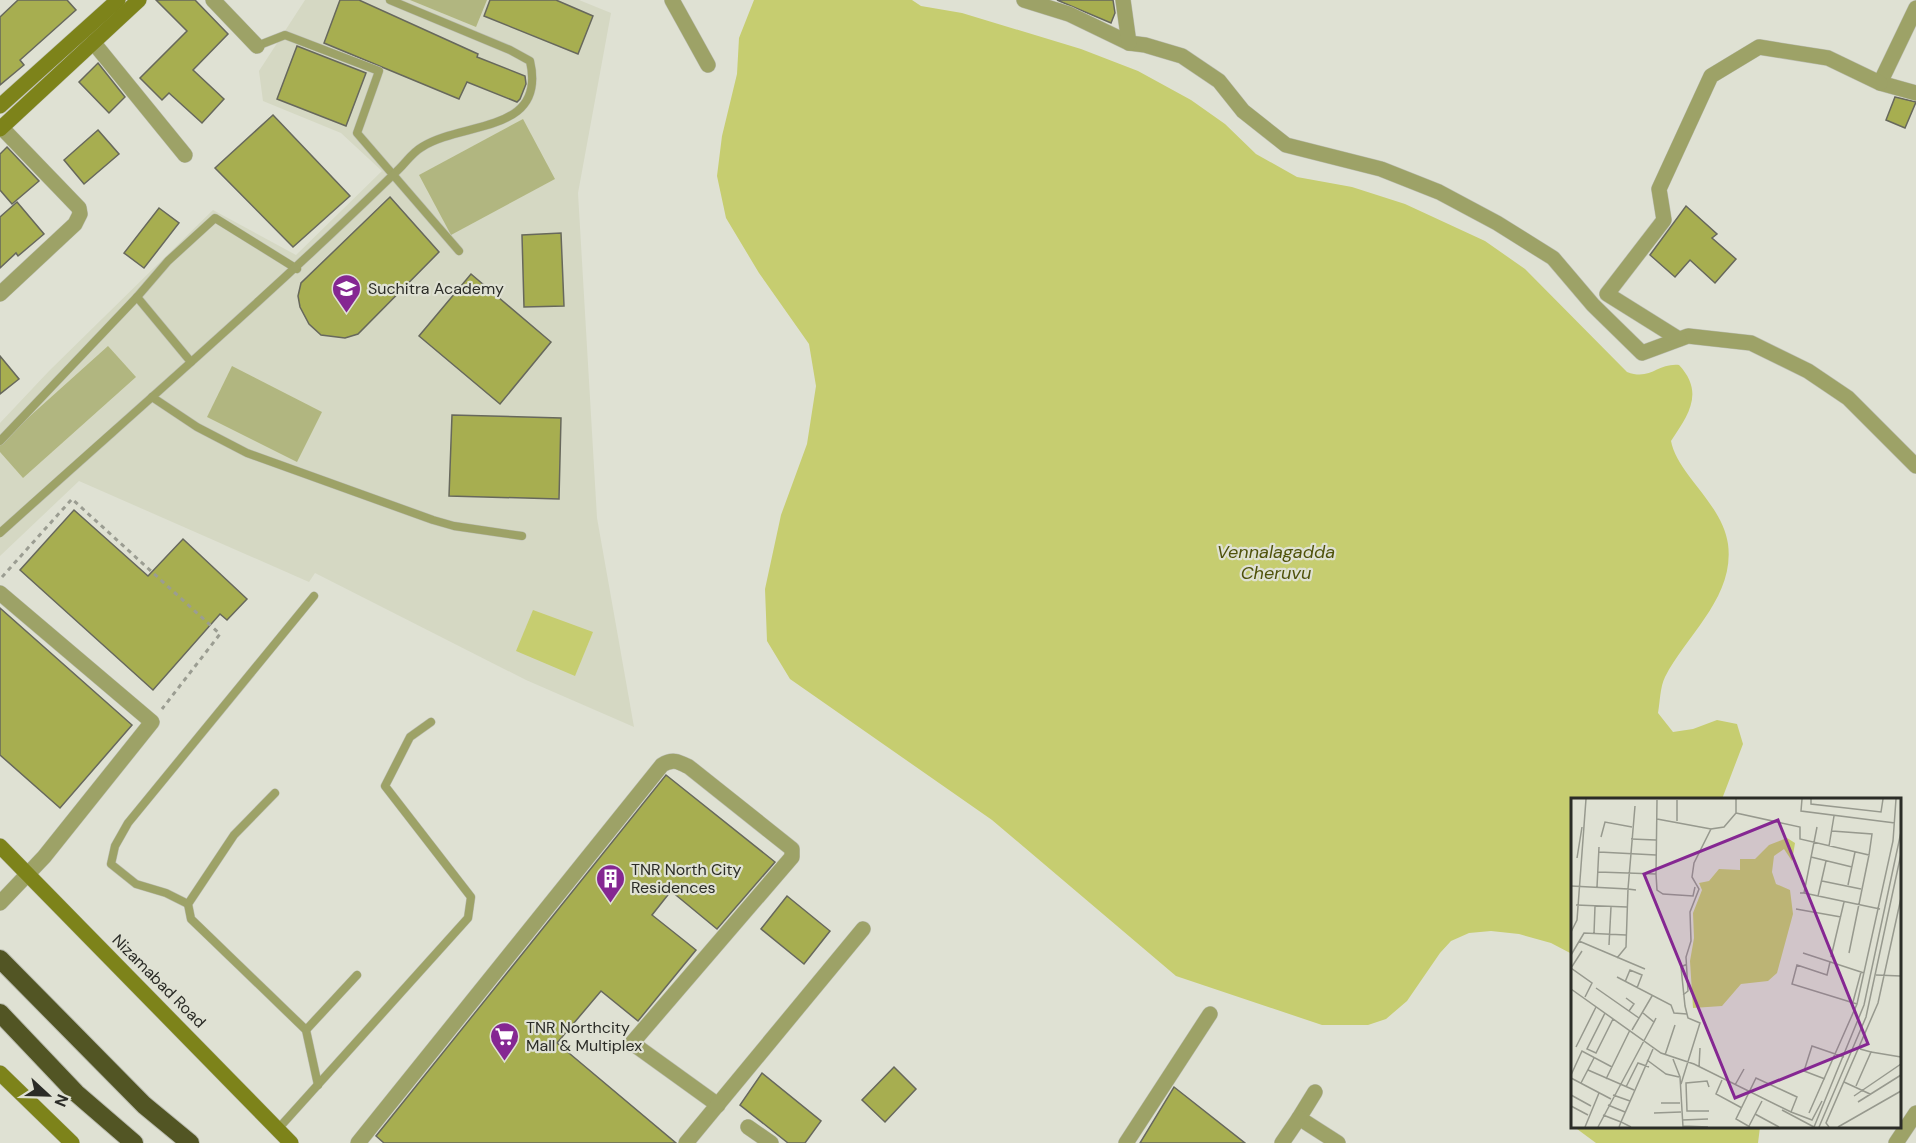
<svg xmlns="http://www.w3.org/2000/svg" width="1916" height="1143" viewBox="0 0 1916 1143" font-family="'DM Sans',sans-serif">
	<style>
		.built { fill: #d5d8c3 }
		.green { fill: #b1b680 }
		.water { fill: #c6cd70 }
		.building { fill: #a7ae50; stroke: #67685c; stroke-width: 1.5 }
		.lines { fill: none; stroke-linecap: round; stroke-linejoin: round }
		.lane-casing { stroke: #bbbdb1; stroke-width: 9 }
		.street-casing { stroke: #bbbdb1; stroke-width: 16 }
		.secondary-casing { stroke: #bbbdb1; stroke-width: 16 }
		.highway-casing { stroke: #bbbdb1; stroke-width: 20 }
		.path { stroke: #9b9d92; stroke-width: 3; stroke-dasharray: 4.5 4.5; stroke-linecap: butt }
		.lane { stroke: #9da267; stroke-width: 8 }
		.street { stroke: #9da267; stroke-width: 15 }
		.secondary { stroke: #7d831a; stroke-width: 15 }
		.highway { stroke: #525524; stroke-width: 18 }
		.labels { text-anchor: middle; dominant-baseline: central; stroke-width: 4.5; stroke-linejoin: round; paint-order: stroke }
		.poi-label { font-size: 16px; fill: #2b2c27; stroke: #dfe1d3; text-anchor: start }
		.street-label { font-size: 16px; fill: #2b2c27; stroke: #dfe1d3 }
		.water-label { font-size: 18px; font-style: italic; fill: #4f520a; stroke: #dfe1d3 }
		.inset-road { fill: none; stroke: #97998e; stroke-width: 1.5 }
		.view { fill: #852792; fill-opacity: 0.15; stroke: #852792; stroke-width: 3 }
		.inset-edge { fill: none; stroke: #2b2c27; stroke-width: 3 }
	</style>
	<rect width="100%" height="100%" fill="#dfe1d3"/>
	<path class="built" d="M305 0H579L611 13 578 193 597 518 634 727 526 680 315 573 309 582 79 481 0 556V423L49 371 213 210 296 255 382 171 341 133 263 101 259 71Z"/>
	<g class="green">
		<path d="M410 0H487L476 27Z"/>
		<path d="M523 119 555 179 451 235 419 175Z"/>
		<path d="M108 346 136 377 23 478 0 452V443Z"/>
		<path d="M232 366 322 412 297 462 207 417Z"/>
	</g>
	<g class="water">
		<path d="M754 0H912L921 6 962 13 1081 49 1138 71 1191 100 1225 124 1256 154 1297 177 1352 187 1405 204 1485 241 1525 269 1627 372C1651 381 1657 363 1679 365 1705 393 1688 415 1671 441 1677 474 1722 503 1728 544 1735 597 1687 634 1665 677 1660 687 1660 702 1658 713L1673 732 1693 729 1717 720 1737 724 1743 744 1722 799 1572 800V954L1551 943 1519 934 1491 931 1469 933 1451 941 1440 953 1407 1001 1386 1019 1368 1025H1322L1176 976 992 820 790 679 767 641 765 589 781 515 807 444 816 386 809 344 759 273 726 218 717 176 722 136 737 74 739 38Z"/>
		<path d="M533 610 593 632 575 676 516 651Z"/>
		<path d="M1573 1126H1760V1127L1758 1143H1596Z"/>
	</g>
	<g class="building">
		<path d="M18 0H67L76 10 20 60 24 65 0 85V17Z"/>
		<path d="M156 0H195L228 34 193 70 224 99 202 123 169 93 162 100 140 78 187 31Z"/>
		<path d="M340 0H359L478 54 477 57 525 76 526 84 520 99 517 102 467 82 459 99 324 43Z"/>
		<path d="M490 0H556L593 16 578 54 484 16Z"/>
		<path d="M1057 0H1113L1115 13 1111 23Z"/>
		<path d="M297 46 366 73 346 126 277 99Z"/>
		<path d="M98 63 125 97 109 113 79 82Z"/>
		<path d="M1895 97 1916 102 1905 128 1886 120Z"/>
		<path d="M273 115 350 196 293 247 215 168Z"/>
		<path d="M98 130 119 154 84 184 64 160Z"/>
		<path d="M7 147 39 181 12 204 0 190V154Z"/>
		<path d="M390 197 439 252 358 334 345 338 321 335 309 324 300 307 298 296 301 283Z"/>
		<path d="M17 202 44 234 18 256 16 253 0 268V217Z"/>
		<path d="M1686 206 1717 234 1712 238 1736 259 1715 283 1690 260 1675 277 1650 255Z"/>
		<path d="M159 208 179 223 144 268 124 253Z"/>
		<path d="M561 233 564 306 524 307 522 235Z"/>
		<path d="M471 274 551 342 500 404 419 336Z"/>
		<path d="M0 356 19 379 0 394Z"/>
		<path d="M452 415 561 418 559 499 449 496Z"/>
		<path d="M74 510 148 576 183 539 247 599 227 620 220 614 153 690 20 570Z"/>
		<path d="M0 608 132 725 60 808 0 755Z"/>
		<path d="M666 775 775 862 717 929 671 891 652 915 696 950 638 1021 601 991 557 1043 676 1143H384L376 1136Z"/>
		<path d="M787 896 830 931 804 964 761 929Z"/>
		<path d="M894 1067 916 1089 885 1122 862 1100Z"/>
		<path d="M762 1073 821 1121 805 1143H788L740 1105Z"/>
		<path d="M1174 1087 1245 1143H1140Z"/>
	</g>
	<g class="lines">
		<defs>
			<g id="lane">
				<path d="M257 46 285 35 379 71 357 133 459 251"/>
				<path d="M137 297 168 261 215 218 297 269"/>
				<path d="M152 397 197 427 247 453 433 520 454 526 522 536"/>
				<path d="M0 441 137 297 191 362"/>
				<path d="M0 533C134 412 270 295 399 169 406 162 413 152 422 147 463 121 547 134 530 61L510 50 390 0"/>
				<path d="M275 793 234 835 188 904 191 919 306 1030 318 1085"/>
				<path d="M188 904 166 893 136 884 111 864 115 846 128 823 314 596"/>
				<path d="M306 1030 357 975"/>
				<path d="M278 1129 468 918 471 897 385 786 410 737 431 722"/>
			</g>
			<g id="street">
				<path d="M213 0 257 46"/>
				<path d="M672 0 708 65"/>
				<path d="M1024 0 1069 14 1129 43 1145 45 1182 56 1219 81 1243 111 1286 145 1381 169 1439 192 1497 223 1553 258 1593 305 1642 353 1688 336 1751 343 1808 371 1848 398 1916 466"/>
				<path d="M1123 0 1129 43"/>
				<path d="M1916 8 1880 83 1916 93"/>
				<path d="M93 42 185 155"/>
				<path d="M0 126 79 208 80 214 75 224 0 294"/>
				<path d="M1679 339 1607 294 1664 220 1659 189 1711 76 1759 47 1828 58 1880 83"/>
				<path d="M0 593 152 722 44 857 0 903"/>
				<path d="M1315 1092 1299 1118 1338 1143"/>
				<path d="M748 1127 771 1143"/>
				<path d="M358 1143 662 765C673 758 679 762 689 767L792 849V857L632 1043 718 1105"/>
				<path d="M686 1143 863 929"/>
				<path d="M1126 1143 1210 1014"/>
				<path d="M1282 1143 1299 1118"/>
				<path d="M1896 1143 1916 1113"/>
			</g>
			<g id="secondary">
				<path d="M0 106 118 0"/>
				<path d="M0 129 139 0"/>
				<path d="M0 846 291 1143"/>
				<path d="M0 1073 72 1143"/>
			</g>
			<g id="highway">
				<path d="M0 959 144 1105 190 1143"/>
				<path d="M0 1013 76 1093 134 1143"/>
			</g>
		</defs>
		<use href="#lane" class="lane-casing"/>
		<use href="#street" class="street-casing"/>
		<use href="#secondary" class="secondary-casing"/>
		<use href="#highway" class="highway-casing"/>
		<path class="path" d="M2 577 72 499 220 634 162 709"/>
		<use href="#lane" class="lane"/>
		<use href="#street" class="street"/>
		<use href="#secondary" class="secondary"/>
		<use href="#highway" class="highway"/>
	</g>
	<defs>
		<symbol id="school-pin" viewBox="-11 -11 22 30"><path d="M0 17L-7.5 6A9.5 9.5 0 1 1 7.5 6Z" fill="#852792" stroke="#dfe1d3"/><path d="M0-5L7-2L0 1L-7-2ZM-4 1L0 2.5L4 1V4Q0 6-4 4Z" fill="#fff"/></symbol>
		<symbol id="building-pin" viewBox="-11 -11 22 30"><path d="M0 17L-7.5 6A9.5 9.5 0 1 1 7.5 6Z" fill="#852792" stroke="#dfe1d3"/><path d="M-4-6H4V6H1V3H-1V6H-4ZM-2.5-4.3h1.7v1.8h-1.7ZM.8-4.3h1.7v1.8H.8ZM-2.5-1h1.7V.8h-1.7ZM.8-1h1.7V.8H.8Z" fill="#fff"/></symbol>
		<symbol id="supermarket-pin" viewBox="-11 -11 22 30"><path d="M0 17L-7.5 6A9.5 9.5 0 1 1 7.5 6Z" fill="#852792" stroke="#dfe1d3"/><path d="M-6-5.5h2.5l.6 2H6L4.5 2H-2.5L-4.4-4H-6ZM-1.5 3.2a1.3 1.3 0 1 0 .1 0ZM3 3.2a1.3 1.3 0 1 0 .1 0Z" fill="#fff"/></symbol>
	</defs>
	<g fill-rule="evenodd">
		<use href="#school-pin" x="330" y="272" width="33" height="45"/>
		<use href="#building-pin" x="594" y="862" width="33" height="45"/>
		<use href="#supermarket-pin" x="488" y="1020" width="33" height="45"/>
	</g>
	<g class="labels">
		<g class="poi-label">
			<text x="368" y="288">Suchitra Academy</text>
			<text x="631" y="869">TNR North City<tspan x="631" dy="18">Residences</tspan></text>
			<text x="526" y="1027">TNR Northcity<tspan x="526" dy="18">Mall &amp; Multiplex</tspan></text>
		</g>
		<g class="street-label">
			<text transform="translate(159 981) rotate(45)">Nizamabad Road</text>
		</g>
		<g class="water-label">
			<text x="1276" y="552">Vennalagadda<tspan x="1276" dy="21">Cheruvu</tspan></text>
		</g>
	</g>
	<g transform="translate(1571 798)">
		<rect width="330" height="330" fill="#dfe1d3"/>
		<path d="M216 40 224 45 221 63 213 51 203 58 201 74 205 86 219 92 222 116 206 175 197 183 170 186 151 208 122 210 119 163 123 140 122 115 131 92 128 85 138 83 148 71 169 72V61H184L198 47Z" fill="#c6cd70"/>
		<path class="inset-road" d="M231 1 230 13 324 25M240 1V6L310 14 312 1M64 8 57 91 65 92M165 15 229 29V41L298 57 301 36 261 33M86 21 140 31M106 23V2M30 39 34 24 61 29M60 41 85 42M258 48 263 18M28 54 85 57M240 59 281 69M6 60 11 29M27 74 85 76 86 2M85 76 86 92 92 96 122 98 124 89M251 83 290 91M277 87 284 54M0 88 57 91 55 149 46 160M26 89 28 49M229 95H233L246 29M233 95 309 111M247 98 255 63M5 107 56 109M225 111 270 119M0 134 6 122 15 1M23 136 24 108M8 143 74 171M38 147 40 109M11 153 0 170 21 185 14 199M232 155 293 175M278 155 298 57M0 157 13 135 55 137M260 159 273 104M259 164 256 177 226 167 221 186 286 206M305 177 330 178M46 179 100 207 103 215 116 216M54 184 59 172 71 177 66 190M25 190 68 220M0 191 90 255 123 266 220 314 241 322 251 303M112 197 117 193 115 159 120 143 119 114 128 91 121 79 123 65 140 31 153 29 165 15V1M55 200 63 206 58 213M282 204 290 174M34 215 16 251 25 255 42 221M72 215 83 224 85 220M61 232 81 198M5 249 25 209M300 254 330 259M94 257 104 227M102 261 109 279 112 329M76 262 95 276 108 279M128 269 129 250M17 272 63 292M0 277 11 253 41 269M0 280 40 301M35 281 59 232M254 281 233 273 241 248 273 259M151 282 145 296 171 310M273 284 299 296M10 285 23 260M110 286 129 225 117 220 114 208 110 169 116 166M164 287 173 271M285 288 300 254 289 251M55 289 67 265 78 269M138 289 136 283 115 285 116 313H138M0 297 20 308M42 297 59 303M283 298 330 266M287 304 330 277M90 305H109M37 307 54 314M0 308 17 317M211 312 243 329M83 315 110 314M238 315 286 206 322 43 325 1M184 316 208 329M32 317 50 324 48 329M111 322 137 321M112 328 137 329M178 328 191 303M14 329 28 295M27 329 83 224M60 329 50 324 82 251M179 329 165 321 185 280 226 299 220 314M243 329 293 207 330 34M248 329 295 219 330 56M258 329 255 325 307 205 330 100M267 329 330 293"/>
		<path class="view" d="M207 22 297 246 164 300 73 76Z"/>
		<rect width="330" height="330" class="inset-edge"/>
	</g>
	<g transform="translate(48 1095) rotate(112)" stroke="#dfe1d3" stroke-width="4.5" paint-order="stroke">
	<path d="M0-4.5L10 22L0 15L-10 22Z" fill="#2b2c27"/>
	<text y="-9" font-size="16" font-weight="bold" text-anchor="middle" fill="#2b2c27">N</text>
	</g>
</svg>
